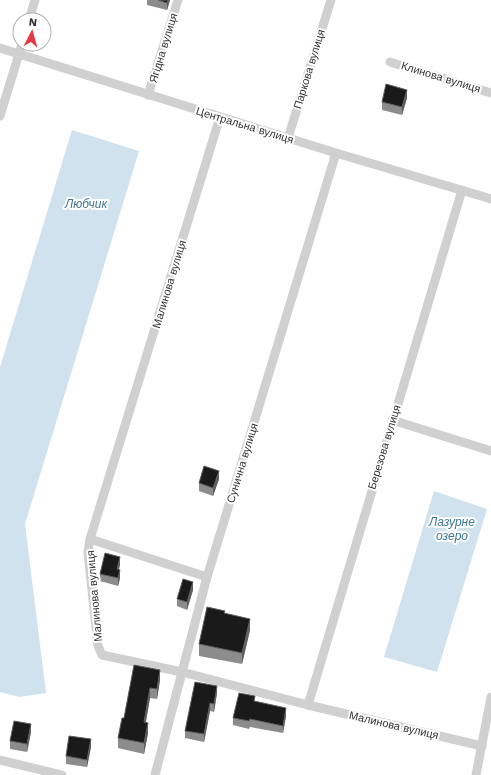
<svg xmlns="http://www.w3.org/2000/svg" width="491" height="775" viewBox="0 0 491 775" font-family="'Work Sans',sans-serif">
<style>
.water{fill:#cfe2ee}
.lines{fill:none;stroke-linecap:round;stroke-linejoin:round}
.minor{stroke:#d0d0d0;stroke-width:9}
.wall{fill:#8c8c8c}
.shaded-wall{fill:#5f5f5f}
.building{fill:#1a1a1a;stroke:#5f5f5f}
.labels{text-anchor:middle;stroke-width:4;stroke-linejoin:round;paint-order:stroke}
.street-label{font-size:11px;fill:#333;stroke:#fff}
.water-label{font-size:12px;font-style:italic;fill:#3f7597;stroke:#fff}
</style>
<rect width="100%" height="100%" fill="#fff"/>
<g class="water">
<polygon points="72,130 139,151 25,524 46,693 20,697 0,692 0,367"/>
<polygon points="434,491 487,509 437,672 384,657"/>
</g>
<g class="lines">
<g class="minor">
<polyline points="29,20 35,0"/>
<polyline points="0,48 336,153 491,199"/>
<polyline points="390,62 491,93"/>
<polyline points="148,95 178,0"/>
<polyline points="0,116 22,44"/>
<polyline points="220,117 90,539 88,553 98,646 102,655 182,672 308,705 482,746"/>
<polyline points="288,138 331,0"/>
<polyline points="392,420 491,451"/>
<polyline points="90,539 207,577"/>
<polyline points="308,705 462,190"/>
<polyline points="0,760 62,775"/>
<polyline points="155,775 207,577 336,153"/>
<polyline points="476,775 491,697"/>
</g>
</g>
<g class="wall">
<polygon points="147,0 170,0 167,10 147,5"/>
<polygon points="407,98 402,115 382,110 382,102"/>
<polygon points="219,479 213,496 199,491 199,483"/>
<polygon points="120,564 119,570 120,578 118,586 100,581 100,574"/>
<polygon points="193,590 187,610 177,606 177,599"/>
<polygon points="225,613 250,630 242,664 199,656 199,644"/>
<polygon points="134,665 160,680 157,699 150,698 146,722 148,733 144,754 118,748 118,738 124,718"/>
<polygon points="217,693 214,712 210,711 204,742 185,738 185,731"/>
<polygon points="255,702 286,716 283,733 250,727 249,729 233,725 233,718"/>
<polygon points="31,732 27,752 10,749 10,741"/>
<polygon points="91,747 87,767 66,764 66,756"/>
</g>
<g class="shaded-wall">
<polygon points="168,0 170,0 167,10 167,3"/>
<polygon points="407,90 407,98 402,115 402,107"/>
<polygon points="219,471 219,479 213,496 213,488"/>
<polygon points="120,557 120,564 117,577 117,569"/>
<polygon points="120,570 120,578 118,586 118,578"/>
<polygon points="193,582 193,590 187,610 187,602"/>
<polygon points="250,619 250,630 242,664 242,653"/>
<polygon points="160,670 160,680 157,699 157,689"/>
<polygon points="217,686 217,693 214,712 214,704"/>
<polygon points="150,688 150,698 144,732 144,722"/>
<polygon points="210,703 210,711 204,742 204,734"/>
<polygon points="286,708 286,716 283,733 283,726"/>
<polygon points="148,723 148,733 144,754 144,743"/>
<polygon points="31,724 31,732 27,752 27,744"/>
<polygon points="91,739 91,747 87,767 87,760"/>
</g>
<g class="building">
<polygon points="158,0 168,0 167,3"/>
<polygon points="386,84 407,90 402,107 382,102"/>
<polygon points="204,466 219,471 213,488 199,483"/>
<polygon points="105,553 120,557 117,569 120,570 118,578 100,574"/>
<polygon points="183,579 193,582 187,602 177,599"/>
<polygon points="207,607 225,611 224,613 250,619 242,653 199,644"/>
<polygon points="134,665 160,670 157,689 150,688 144,722 148,723 144,743 118,738 122,718 124,718"/>
<polygon points="195,682 217,686 214,704 210,703 204,734 185,731"/>
<polygon points="239,693 255,696 254,701 286,708 283,726 250,719 249,721 233,718"/>
<polygon points="14,721 31,724 27,744 10,741"/>
<polygon points="69,736 91,739 87,760 66,756"/>
</g>
<g class="labels">
<g class="street-label">
<text transform="translate(163 48) rotate(-73)" y="4">Ягідна вулиця</text>
<text transform="translate(309 69) rotate(-73)" y="4">Паркова вулиця</text>
<text transform="translate(441 77) rotate(17)" y="4">Клинова вулиця</text>
<text transform="translate(245 125) rotate(17)" y="4">Центральна вулиця</text>
<text transform="translate(169 284) rotate(-73)" y="4">Малинова вулиця</text>
<text transform="translate(384 447) rotate(-73)" y="4">Березова вулиця</text>
<text transform="translate(242 463) rotate(-73)" y="4">Сунична вулиця</text>
<text transform="translate(94 596) rotate(-95)" y="4">Малинова вулиця</text>
<text transform="translate(394 725) rotate(13)" y="4">Малинова вулиця</text>
</g>
<g class="water-label">
<text x="86" y="208">Любчик</text>
<text x="452" y="526">Лазурне<tspan x="452" dy="14">озеро</tspan></text>
</g>
</g>
<g transform="translate(32 32) rotate(6)"><circle r="19" fill="#ffffff" stroke="#adadad"/>
<path d="M0-3L7 15L0 10L-7 15Z" fill="#e63946"/>
<text y="-6" font-size="11" font-weight="bold" text-anchor="middle" fill="#333333">N</text>
</g>
</svg>
